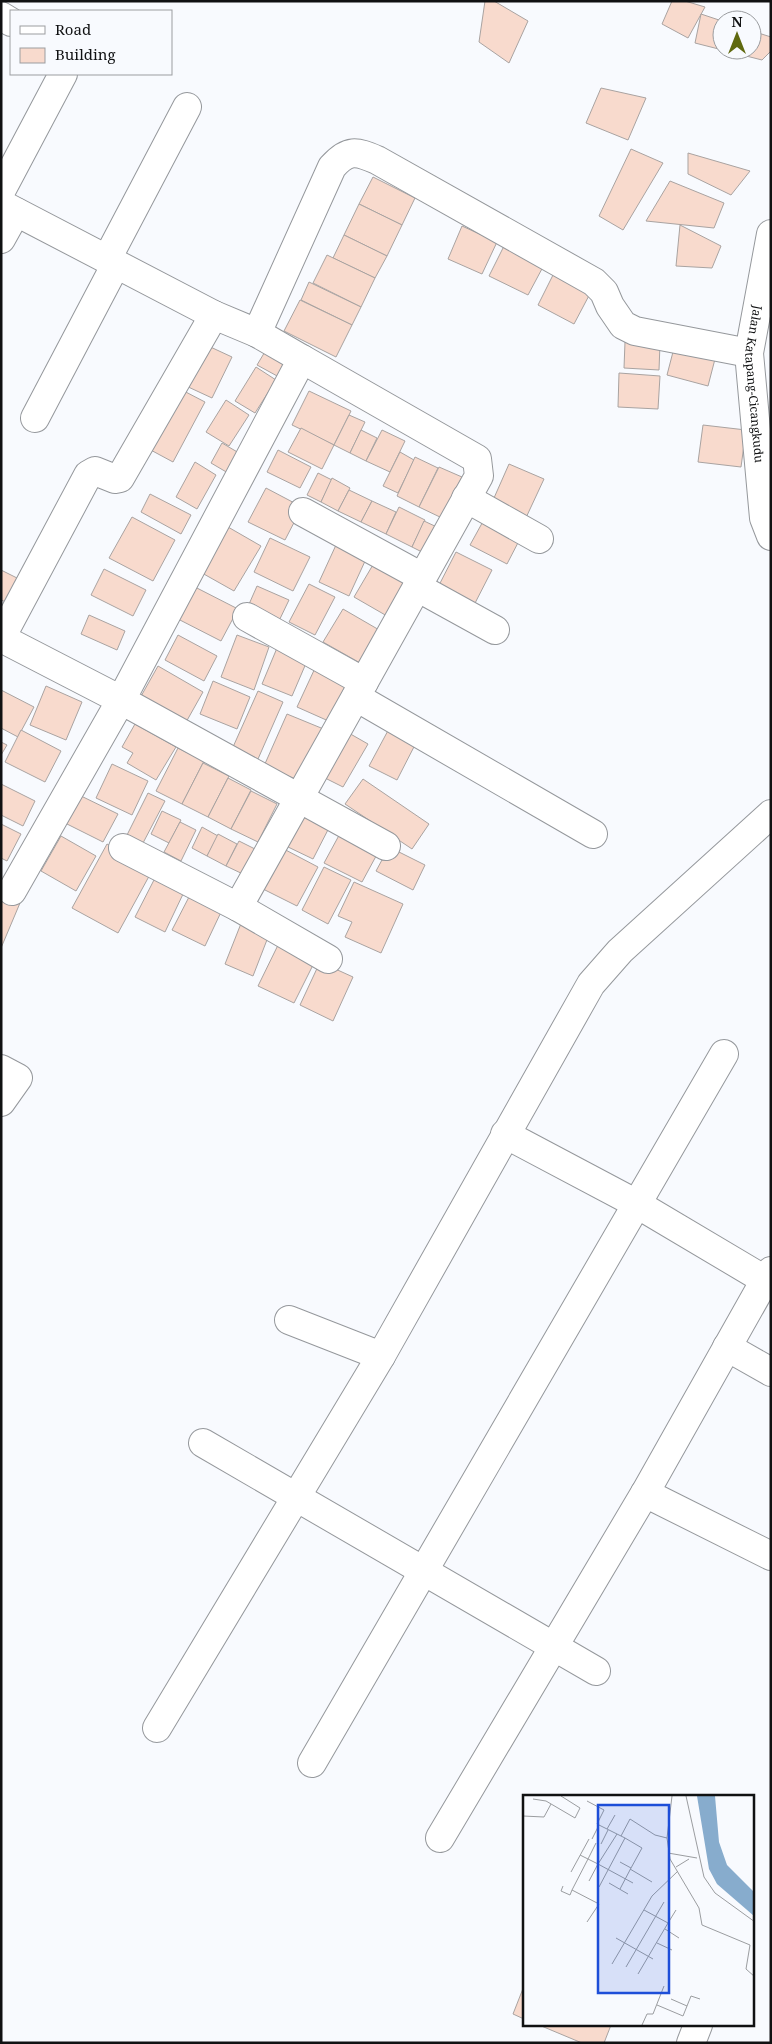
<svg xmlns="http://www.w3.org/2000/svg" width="772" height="2044" viewBox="0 0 772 2044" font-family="'Noto Serif',serif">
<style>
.building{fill:#f8dacd;stroke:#a9a3a1}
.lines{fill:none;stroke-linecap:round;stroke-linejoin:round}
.minor-casing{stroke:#95989c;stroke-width:30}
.minor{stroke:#fff;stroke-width:28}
.labels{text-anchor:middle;stroke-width:4.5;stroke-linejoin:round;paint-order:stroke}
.street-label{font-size:12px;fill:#101112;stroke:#f8fafe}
.inset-road{fill:none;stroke:#9b9da0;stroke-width:1}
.view{fill:#1d4ed8;fill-opacity:0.15;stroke:#1d4ed8;stroke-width:2.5}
.inset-edge{fill:none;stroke:#101112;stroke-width:2.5}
</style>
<rect width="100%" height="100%" fill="#f8fafe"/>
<g class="building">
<polygon points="485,1 494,1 528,21 509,63 479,42"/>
<polygon points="672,1 685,1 705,7 688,38 662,24"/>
<polygon points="701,14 722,21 722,50 752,50 752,31 771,37 771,51 762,60 695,43"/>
<polygon points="601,88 646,98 628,140 586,123"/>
<polygon points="631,149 663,163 623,230 599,216"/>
<polygon points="688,153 750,171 731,195 688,174"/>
<polygon points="373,177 415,198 402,225 359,204"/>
<polygon points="670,181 724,203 714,228 646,221"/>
<polygon points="359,204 402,225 387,256 344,235"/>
<polygon points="680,225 721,246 712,268 676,266"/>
<polygon points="462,226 497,242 482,274 448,259"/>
<polygon points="344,235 387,256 375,278 333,258"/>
<polygon points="504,246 544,265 528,295 489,276"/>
<polygon points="327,255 375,278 361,307 313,283"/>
<polygon points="556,269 593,288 574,324 538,305"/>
<polygon points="309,282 361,307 352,325 301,300"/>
<polygon points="300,300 352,325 336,357 284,331"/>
<polygon points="625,342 660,344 659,370 624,368"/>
<polygon points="204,344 232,357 212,398 184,385"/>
<polygon points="269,345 291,358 279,377 257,365"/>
<polygon points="674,348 715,359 708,386 667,375"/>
<polygon points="256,367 276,380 255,413 235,401"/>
<polygon points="619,373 660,376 658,409 618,407"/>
<polygon points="180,389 205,402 173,462 147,448"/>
<polygon points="309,391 351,411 334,445 292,425"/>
<polygon points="226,400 249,415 229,446 206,432"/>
<polygon points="349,415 365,422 350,453 334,445"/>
<polygon points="703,425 746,430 741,467 698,462"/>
<polygon points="301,428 334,445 322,469 288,452"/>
<polygon points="361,430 377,438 366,461 350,453"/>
<polygon points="382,430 405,441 390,472 366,461"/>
<polygon points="222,443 239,453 228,473 211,463"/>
<polygon points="278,450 311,467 300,488 267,472"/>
<polygon points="400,452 414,460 398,493 383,486"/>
<polygon points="415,457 438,468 419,507 397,496"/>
<polygon points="195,462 216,475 197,509 176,497"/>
<polygon points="509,464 544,479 524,522 490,507"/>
<polygon points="439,467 462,477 442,518 419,507"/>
<polygon points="318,473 332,480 321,502 307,495"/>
<polygon points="332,478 350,488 338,511 321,502"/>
<polygon points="266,488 302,507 285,540 248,522"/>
<polygon points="349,490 372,501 361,522 338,511"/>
<polygon points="150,494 191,515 181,534 141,512"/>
<polygon points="372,501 396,512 386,534 361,522"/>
<polygon points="399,507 425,520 412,547 386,534"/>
<polygon points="486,516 522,535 507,564 470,545"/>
<polygon points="132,517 175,540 153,581 109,558"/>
<polygon points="424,521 439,528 426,554 412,547"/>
<polygon points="228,527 261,546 234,591 202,573"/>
<polygon points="270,538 310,557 293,591 254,572"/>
<polygon points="336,545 366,559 349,596 319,582"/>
<polygon points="456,552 492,570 472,609 436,591"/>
<polygon points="374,563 406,581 387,616 354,597"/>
<polygon points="104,569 146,590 133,616 91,595"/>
<polygon points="1,570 17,578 6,602 1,600"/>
<polygon points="309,584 335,597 315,635 289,622"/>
<polygon points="193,586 238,609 221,641 176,618"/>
<polygon points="257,586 289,600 277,625 246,611"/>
<polygon points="343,609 381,631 362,664 323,642"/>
<polygon points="89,615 125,631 117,650 81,634"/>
<polygon points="178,635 217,656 204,681 165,660"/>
<polygon points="237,635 269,647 254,690 221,677"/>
<polygon points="277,648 307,661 292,696 262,684"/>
<polygon points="158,666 203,692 185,724 140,698"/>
<polygon points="316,666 352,682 333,723 297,707"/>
<polygon points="213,681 250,697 237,729 200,714"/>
<polygon points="46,686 82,702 66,740 30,725"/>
<polygon points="1,690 34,707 18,737 1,728"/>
<polygon points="258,691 283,702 258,759 233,747"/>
<polygon points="287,714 326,730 303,782 264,766"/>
<polygon points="135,724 176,747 156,780 127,763 133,753 122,747"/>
<polygon points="391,725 418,739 397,780 369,766"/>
<polygon points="21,730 61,751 45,782 5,762"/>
<polygon points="347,732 368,744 343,787 323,777"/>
<polygon points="1,742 7,745 1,755"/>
<polygon points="178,748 204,761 182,804 156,791"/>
<polygon points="203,763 229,776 208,817 182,804"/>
<polygon points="112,764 148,781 132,815 96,798"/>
<polygon points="228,778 251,790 231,829 208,817"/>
<polygon points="363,779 429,824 412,849 345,804"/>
<polygon points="1,784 35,801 23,826 1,815"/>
<polygon points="251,791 277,804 258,842 231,829"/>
<polygon points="148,793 165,801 143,843 127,835"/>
<polygon points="77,794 118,814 103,842 63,822"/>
<polygon points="305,809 332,822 313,859 286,846"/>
<polygon points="162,811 181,820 169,843 151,834"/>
<polygon points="180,822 196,830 181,861 164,852"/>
<polygon points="1,824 21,834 7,861 1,858"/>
<polygon points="202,827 218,836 207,856 192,848"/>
<polygon points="343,828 381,847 362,882 324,863"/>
<polygon points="218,834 237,844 226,866 207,856"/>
<polygon points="61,836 96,856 76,891 41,871"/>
<polygon points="239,841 257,850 245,875 226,866"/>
<polygon points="107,844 153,869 118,933 72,908"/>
<polygon points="280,847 318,867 297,906 259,887"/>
<polygon points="389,847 425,865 413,890 376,871"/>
<polygon points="324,867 351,880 328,924 302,910"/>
<polygon points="155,878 184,892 165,932 135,917"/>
<polygon points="354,882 403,904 381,953 345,937 352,922 338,916"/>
<polygon points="1,895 20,903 1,948"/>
<polygon points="190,895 222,910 205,946 172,930"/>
<polygon points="242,921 270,932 253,976 225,964"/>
<polygon points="280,941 316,959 294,1003 258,986"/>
<polygon points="320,962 353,977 333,1021 300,1005"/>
<polygon points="524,1986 524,2019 513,2014"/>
<polygon points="539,2025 611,2025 604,2043 582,2043"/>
</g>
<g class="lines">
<defs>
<g id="minor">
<polyline points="1,16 11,22"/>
<polyline points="1,191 63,74"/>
<polyline points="1,204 214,315"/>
<path id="s1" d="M 771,234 L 749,353 L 764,518 L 771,536"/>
<polyline points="1,239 16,212"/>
<polyline points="107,259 187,107"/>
<path d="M 257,333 L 332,167 C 348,149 356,151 377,160 L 594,282 L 604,292 L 610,306 L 623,325 L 635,331 L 749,353"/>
<polyline points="302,359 477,459 479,476 364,682"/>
<polyline points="35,418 116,264"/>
<polyline points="466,498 539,539"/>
<polyline points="303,512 422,577"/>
<polyline points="417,587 495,630"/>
<polyline points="356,697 593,834"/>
<polyline points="123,848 238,907 328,959"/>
<polyline points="12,891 121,700 302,359 257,333 214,315 120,478 115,479 95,471 88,475 1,638 121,700 386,846"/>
<polyline points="238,907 364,682 247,617"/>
<polyline points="1,1069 18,1078 1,1102"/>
<polyline points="505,1134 637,1204 765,1280 771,1271"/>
<polyline points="289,1320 381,1356"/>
<polyline points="727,1347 771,1372"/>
<polyline points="203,1443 596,1671"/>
<polyline points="645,1493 771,1556"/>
<polyline points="157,1728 381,1356 591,984 620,951 771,814"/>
<polyline points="312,1763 724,1054"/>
<polyline points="440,1838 645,1493 765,1280"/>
<polyline points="691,2043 698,2025"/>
</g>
</defs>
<use href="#minor" class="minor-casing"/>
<use href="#minor" class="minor"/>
</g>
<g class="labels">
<g class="street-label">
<text dy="4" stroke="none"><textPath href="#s1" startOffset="152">Jalan Katapang-Cicangkudu</textPath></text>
</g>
</g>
<g transform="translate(523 1795)">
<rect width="231" height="231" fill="#f8fafe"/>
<path d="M 174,1 L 192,1 L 196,47 L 204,70 L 231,97 L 231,121 L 194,89 L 186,74 Z" fill="#87accd"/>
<path class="inset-road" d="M 149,1 L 144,43 L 147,64 L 176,113 L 179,130 L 227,150 L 223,174 L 232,182M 163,1 L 181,82 L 192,98 L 232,127M 10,4 L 23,6 L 52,23 L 57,13 L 38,1M 64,6 L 81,15 L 74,29 L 94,39M 0,21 L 21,22 L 28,9M 84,34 L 92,20M 98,41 L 94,39 L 75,69 L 110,88M 98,41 L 107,24 L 132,40 L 144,43M 102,43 L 119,53 L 108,73M 69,44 L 76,30M 78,49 L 85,35M 145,58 L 174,63M 57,60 L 65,64 L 73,48M 153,72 L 166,64M 107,74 L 129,87M 48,77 L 66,44M 86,88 L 105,99M 40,91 L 38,96 L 47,100 L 49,95M 76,92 L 102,43 L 98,41M 97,94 L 108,73 L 97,67M 121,115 L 145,128 L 153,115M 64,127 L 76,109 L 49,95 L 65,64 L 75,69 L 66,86M 142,134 L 156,143M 93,143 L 130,164M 134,148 L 149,155M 89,169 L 129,101 L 155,76M 103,172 L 141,107M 115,179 L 145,128M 148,204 L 164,211M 134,210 L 160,221 L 168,201 L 177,204M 119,230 L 124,219 L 130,219 L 141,191"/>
<path class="view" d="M 75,10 L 146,10 L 146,198 L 75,198 Z"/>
<rect width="231" height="231" class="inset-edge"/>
</g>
<rect width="772" height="2044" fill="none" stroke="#101112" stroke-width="5"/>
<rect x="10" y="10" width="162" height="65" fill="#f8fafe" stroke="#9b9da0"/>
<rect x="20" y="26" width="25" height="8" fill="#ffffff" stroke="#9b9da0"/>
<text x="55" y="35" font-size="15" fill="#101112">Road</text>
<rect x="20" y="48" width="25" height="15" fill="#f8dacd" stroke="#9b9da0"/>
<text x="55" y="60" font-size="15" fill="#101112">Building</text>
<g transform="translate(737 35)"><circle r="24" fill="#f8fafe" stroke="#9b9da0"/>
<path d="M0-4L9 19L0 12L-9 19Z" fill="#5f690f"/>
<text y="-8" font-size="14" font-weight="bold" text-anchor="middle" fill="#101112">N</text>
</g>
</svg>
